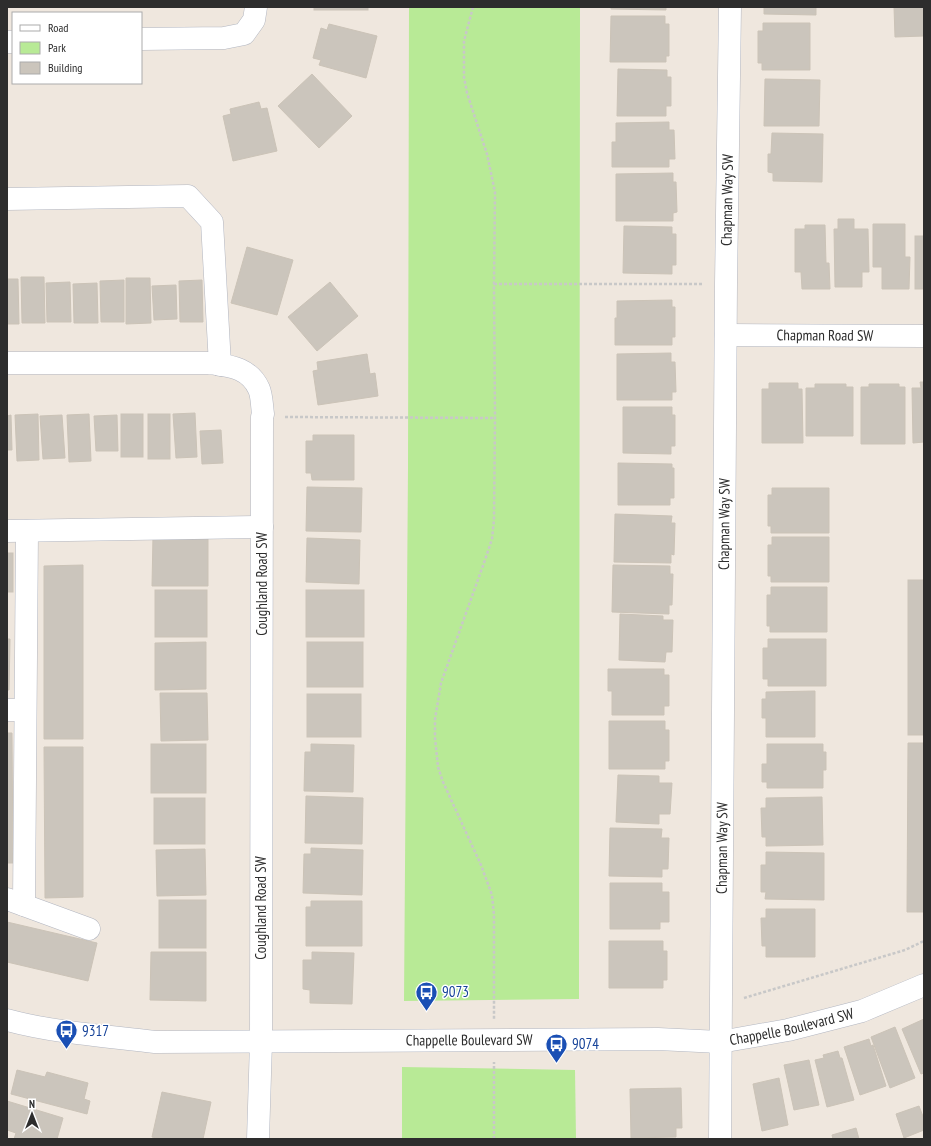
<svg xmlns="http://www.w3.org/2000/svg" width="931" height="1146" viewBox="0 0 931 1146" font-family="'PT Sans Narrow',sans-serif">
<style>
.green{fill:#b8ea96}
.building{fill:#cbc5bc;stroke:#cbc3b7}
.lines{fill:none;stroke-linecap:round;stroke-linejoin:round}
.minor-casing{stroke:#b2b6c1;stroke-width:23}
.path{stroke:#c8c8c8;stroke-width:2.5;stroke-dasharray:3 2;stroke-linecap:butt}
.minor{stroke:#fff;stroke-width:22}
.labels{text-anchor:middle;stroke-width:3;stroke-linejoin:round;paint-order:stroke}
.street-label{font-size:15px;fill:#2d2d2d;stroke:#fff}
.transit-label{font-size:15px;fill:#164399;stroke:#fff;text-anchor:start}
</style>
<rect width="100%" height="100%" fill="#efe7de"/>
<g class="green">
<polygon points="409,7 580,7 579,999 404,1001 408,467"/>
<polygon points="402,1067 575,1070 576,1139 402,1139"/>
</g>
<g class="building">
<rect x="314" y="7" width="54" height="3"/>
<polygon points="611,7 666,7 666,10 611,9"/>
<polygon points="764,7 816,7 816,15 764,14"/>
<polygon points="894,7 924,7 924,36 895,37"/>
<polygon points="611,16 665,16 665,24 669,24 669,56 666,56 666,62 610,62"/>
<polygon points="763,23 810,23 810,70 762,70 762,63 758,63 758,31 763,31"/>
<polygon points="329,24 377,36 366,78 319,65 321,60 313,58 321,28 327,30"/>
<polygon points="618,69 667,70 667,77 671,77 671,106 666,106 666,116 617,116"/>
<polygon points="312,74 352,116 319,148 278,106"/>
<polygon points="765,79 820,80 819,126 764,126"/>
<polygon points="259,102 261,109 267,108 277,151 233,161 223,116 231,114 230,109"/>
<polygon points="669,122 669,130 674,130 675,159 669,159 669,167 612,167 612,142 616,142 616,123"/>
<polygon points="772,133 823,134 822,182 773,181 773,173 768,172 768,154 771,154"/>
<polygon points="673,173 673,182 676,182 677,212 673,213 673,221 616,221 616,174"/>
<polygon points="838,219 854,219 854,229 868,229 869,272 862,272 862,287 835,287 834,229 838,229"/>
<polygon points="873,224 905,224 905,257 910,257 909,289 882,289 882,267 873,267"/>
<polygon points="805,225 825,225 826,263 829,263 830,289 802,289 801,272 795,272 795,229 805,229"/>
<polygon points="624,226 672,227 672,234 676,234 676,265 672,265 672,274 623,273"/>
<rect x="915" y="236" width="9" height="53"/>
<polygon points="247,247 293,260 277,315 231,303"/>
<polygon points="21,277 44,277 45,323 22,323"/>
<polygon points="126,278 150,278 151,323 126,324"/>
<polygon points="7,279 18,279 19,324 7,324"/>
<polygon points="124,280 124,322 101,322 100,281"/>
<polygon points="202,280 203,322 180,322 179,281"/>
<polygon points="70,282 71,322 47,322 46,283"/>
<polygon points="330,282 358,316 317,351 288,317"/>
<polygon points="97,283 98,323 74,323 73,284"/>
<polygon points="176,285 177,319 154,320 152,286"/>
<polygon points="672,300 672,307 675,307 675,337 672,337 672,345 615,345 615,318 617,318 617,301"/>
<polygon points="671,353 671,362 675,362 676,392 672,392 672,400 617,400 617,354"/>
<polygon points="367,354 370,374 375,373 378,396 318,405 313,371 318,370 317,362"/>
<polygon points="920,382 924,382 924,442 913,443 912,388 921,388"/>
<polygon points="769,383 798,383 798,389 802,389 803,443 762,443 762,389 769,389"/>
<polygon points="815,384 846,384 846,387 853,387 853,436 806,436 806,388 815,388"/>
<polygon points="869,384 899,384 899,387 905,387 905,444 861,444 861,387 869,387"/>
<polygon points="623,407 672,407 672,415 675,415 675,446 671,446 671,454 623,453"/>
<polygon points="195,413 197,457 176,458 173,414"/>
<polygon points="38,414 39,460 17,461 15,415"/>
<polygon points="89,414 91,461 69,462 67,415"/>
<rect x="121" y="414" width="22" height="43"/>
<rect x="148" y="414" width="22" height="45"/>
<polygon points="11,415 12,450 7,450 7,416"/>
<polygon points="62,415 65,458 43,459 40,416"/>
<polygon points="117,415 118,451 96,451 94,416"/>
<polygon points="221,430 223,463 202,464 200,431"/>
<polygon points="313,435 354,435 354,480 312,480 311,473 306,473 306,441 313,441"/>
<polygon points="618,463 672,464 672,468 674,468 674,498 670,498 670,505 618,505"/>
<polygon points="307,487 362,488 361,532 306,531"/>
<polygon points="772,488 829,488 829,533 771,533 771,526 768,526 768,495 772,495"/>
<polygon points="615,514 672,516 671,523 675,523 674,555 671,554 671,563 614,562"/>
<polygon points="153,536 208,537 208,586 152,586"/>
<polygon points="772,537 829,537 829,582 771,582 771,576 768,576 768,545 772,545"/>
<polygon points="307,538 360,540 359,584 306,582"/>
<rect x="7" y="553" width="6" height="39"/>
<polygon points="83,565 83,739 44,739 44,566"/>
<polygon points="613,565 670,566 670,574 673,574 672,605 669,605 669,614 612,612"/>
<rect x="908" y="580" width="16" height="155"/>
<polygon points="771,587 827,587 827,632 770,632 770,626 767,626 767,595 771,595"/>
<rect x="155" y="590" width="52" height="47"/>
<rect x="306" y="590" width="58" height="47"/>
<polygon points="620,614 663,616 663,620 673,620 672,652 666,652 665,662 619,660"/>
<polygon points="7,639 10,639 9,690 7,690"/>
<polygon points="768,639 826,639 826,686 768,686 768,679 763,679 763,648 768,648"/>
<polygon points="206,642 206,689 155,690 155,643"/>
<rect x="307" y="642" width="56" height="45"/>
<polygon points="608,669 664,669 664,675 669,675 669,706 664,706 664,715 612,715 612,691 608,691"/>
<polygon points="815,691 815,737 766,737 766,718 762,718 762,699 766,699 766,692"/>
<polygon points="160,693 207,693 208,740 161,741"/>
<rect x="307" y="694" width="54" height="43"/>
<polygon points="609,721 665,721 665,730 669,730 669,761 665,761 665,769 609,769"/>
<polygon points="7,733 12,733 13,863 7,863"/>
<polygon points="908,743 924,743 924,912 907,912"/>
<rect x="151" y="744" width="55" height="49"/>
<polygon points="311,744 354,745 353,792 304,791 305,752 311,752"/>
<polygon points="767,744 823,744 823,752 826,752 826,770 823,770 823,788 767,788 767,782 762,782 762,764 767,764"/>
<polygon points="44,747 83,747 83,897 45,898"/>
<polygon points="618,775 659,776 659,783 672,783 670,814 659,814 659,824 616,822"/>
<polygon points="306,796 363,798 362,844 305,843"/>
<polygon points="822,797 823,845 766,846 766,837 762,837 761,808 766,808 766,798"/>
<rect x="154" y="798" width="51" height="46"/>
<polygon points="610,828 662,829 661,838 669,838 668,869 662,869 662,877 609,876"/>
<polygon points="311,848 363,850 362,895 303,893 304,854 311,854"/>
<polygon points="205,849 206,895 157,896 156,850"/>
<polygon points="766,852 824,853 824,900 765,899 766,892 761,892 761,865 766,865"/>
<polygon points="610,883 662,883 662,892 669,892 669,922 660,922 660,929 610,929"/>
<rect x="159" y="900" width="47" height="48"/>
<polygon points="311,901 362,901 362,946 306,946 306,907 311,907"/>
<polygon points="766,909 815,909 815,957 766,957 766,946 762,946 761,918 766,918"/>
<polygon points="7,922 97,943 88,981 7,962"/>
<polygon points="609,941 663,941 663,951 667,951 667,980 663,980 663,988 609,988"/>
<polygon points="151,952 206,952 206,1001 150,1000"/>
<polygon points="312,952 354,953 352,1004 310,1003 310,990 303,989 303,960 312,960"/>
<polygon points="924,1019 924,1073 921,1074 902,1029"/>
<polygon points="895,1027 915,1078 890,1088 871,1037"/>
<polygon points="869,1039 871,1046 873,1045 886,1086 860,1095 844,1047"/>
<polygon points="838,1051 840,1058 842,1058 854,1100 827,1107 815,1060 824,1058 823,1055"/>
<polygon points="809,1060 819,1105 794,1110 784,1065"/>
<polygon points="17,1070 45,1077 47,1072 88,1083 84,1099 90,1101 87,1114 11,1094"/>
<polygon points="779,1078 788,1125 762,1131 753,1084"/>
<polygon points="681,1088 682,1128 676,1128 676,1137 631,1138 630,1089"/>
<polygon points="162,1092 211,1102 203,1139 161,1139 152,1137"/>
<polygon points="7,1101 63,1118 57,1139 14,1139 16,1133 7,1130"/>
<polygon points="919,1106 924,1119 924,1130 904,1138 896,1114"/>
<polygon points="856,1128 859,1139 833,1139 832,1135"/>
</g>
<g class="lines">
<defs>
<g id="minor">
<polyline points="141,39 224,38 244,34 254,20 256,7"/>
<polyline points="7,42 13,42"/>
<polyline points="7,199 188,196 212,222 220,365"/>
<path id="s1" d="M 726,335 L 924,336"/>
<path d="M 7,363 L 209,363 C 229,366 249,367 259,389 C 262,396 262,407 263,414 L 262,417 L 261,1042 L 258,1139"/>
<polyline points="7,531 262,527"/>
<polyline points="7,710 25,710"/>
<polyline points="7,899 89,929"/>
<polyline points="24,905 27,531"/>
<path id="s2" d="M 7,1020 C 55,1033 106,1036 155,1042 L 658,1039 L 720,1042 L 788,1030 L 862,1011 L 924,985"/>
<path id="s3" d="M 720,1139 L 726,284 L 730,7"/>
</g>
</defs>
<use href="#minor" class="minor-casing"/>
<g class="path">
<polyline points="473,7 464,41 464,77 467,93 487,154 495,192 494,284 495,418 494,520 492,539 485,560 441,683 435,719 435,738 438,767 443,782 481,865 492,895 494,915 494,1019"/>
<polyline points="494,284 703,284"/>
<polyline points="285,417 495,418"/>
<polyline points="744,998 905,950 924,941"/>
<polyline points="494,1139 494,1062"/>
</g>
<use href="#minor" class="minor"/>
</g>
<defs>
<symbol id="bus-pin" viewBox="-11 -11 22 30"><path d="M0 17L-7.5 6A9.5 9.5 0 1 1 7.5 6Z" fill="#1a4fb4" stroke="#fff"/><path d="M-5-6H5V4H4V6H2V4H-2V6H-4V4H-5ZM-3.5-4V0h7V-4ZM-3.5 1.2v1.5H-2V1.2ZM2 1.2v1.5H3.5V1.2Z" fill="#fff"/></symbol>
</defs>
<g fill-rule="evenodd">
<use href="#bus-pin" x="414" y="980" width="25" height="34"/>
<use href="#bus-pin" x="54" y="1018" width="25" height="34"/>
<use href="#bus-pin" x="544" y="1032" width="25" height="34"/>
</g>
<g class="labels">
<g class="street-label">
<text dy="5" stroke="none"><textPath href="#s3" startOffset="939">Chapman Way SW</textPath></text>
<text dy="5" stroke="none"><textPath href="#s1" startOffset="99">Chapman Road SW</textPath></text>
<text dy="5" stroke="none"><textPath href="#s3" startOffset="615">Chapman Way SW</textPath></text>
<text transform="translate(262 584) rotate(-90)" y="5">Coughland Road SW</text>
<text dy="5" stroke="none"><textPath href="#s3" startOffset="291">Chapman Way SW</textPath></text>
<text transform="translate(261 908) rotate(-90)" y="5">Coughland Road SW</text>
<text dy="5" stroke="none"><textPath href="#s2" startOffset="788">Chappelle Boulevard SW</textPath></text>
<text dy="5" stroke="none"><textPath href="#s2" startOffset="464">Chappelle Boulevard SW</textPath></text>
</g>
<g class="transit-label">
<text x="442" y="997">9073</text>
<text x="82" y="1036">9317</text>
<text x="572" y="1049">9074</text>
</g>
</g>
<rect width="931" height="1146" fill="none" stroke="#2d2d2d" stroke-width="16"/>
<rect x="12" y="12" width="130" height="72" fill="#ffffff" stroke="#ababab"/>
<rect x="20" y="25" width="20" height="6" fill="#ffffff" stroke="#ababab"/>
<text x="48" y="32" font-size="12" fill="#2d2d2d">Road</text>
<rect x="20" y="42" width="20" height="12" fill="#b8ea96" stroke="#ababab"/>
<text x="48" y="52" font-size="12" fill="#2d2d2d">Park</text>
<rect x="20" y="62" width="20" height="12" fill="#cbc5bc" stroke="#ababab"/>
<text x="48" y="72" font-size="12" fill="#2d2d2d">Building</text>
<g transform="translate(32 1114)" stroke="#ffffff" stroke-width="3" paint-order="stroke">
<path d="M0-3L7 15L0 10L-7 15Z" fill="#2d2d2d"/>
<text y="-6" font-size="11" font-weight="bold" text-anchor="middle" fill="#2d2d2d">N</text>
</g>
</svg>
